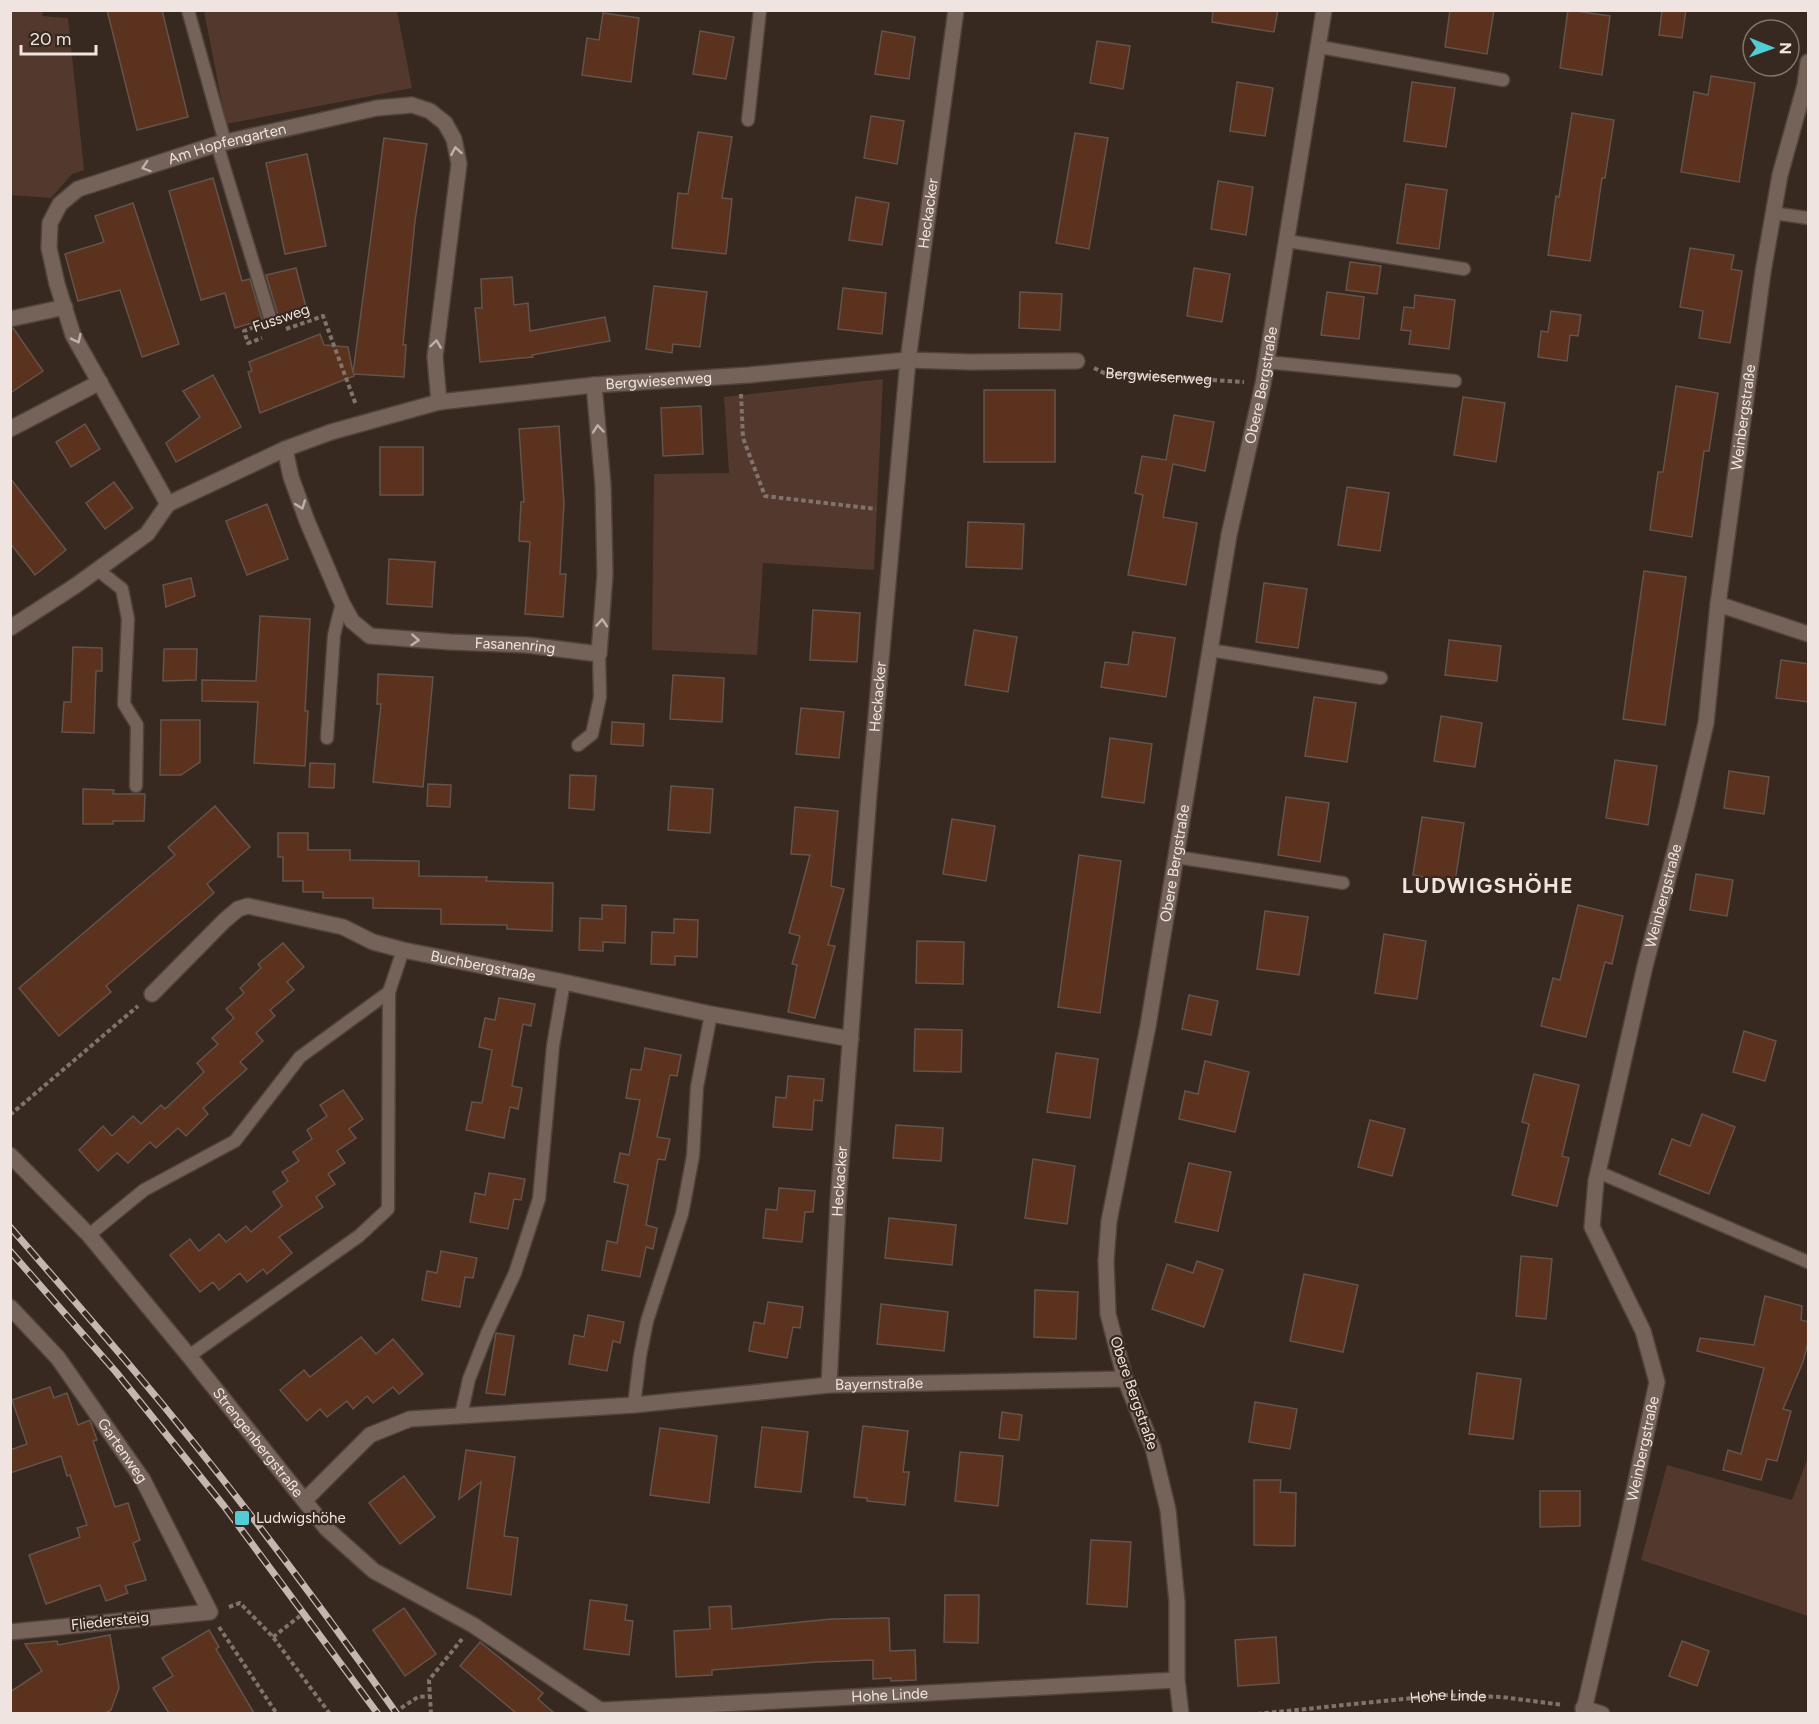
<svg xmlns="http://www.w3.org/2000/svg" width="1819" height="1724" viewBox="0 0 1819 1724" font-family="Figtree,sans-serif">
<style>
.green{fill:#53392d}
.building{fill:#5b321d;stroke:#64534a;stroke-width:1.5}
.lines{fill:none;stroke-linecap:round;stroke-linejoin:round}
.lane-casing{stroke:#50433c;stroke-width:15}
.street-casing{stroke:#50433c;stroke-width:18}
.path{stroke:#80736c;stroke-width:4;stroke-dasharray:4.5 3;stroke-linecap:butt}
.lane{stroke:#75635a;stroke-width:12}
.street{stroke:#75635a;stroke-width:15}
.rail-casing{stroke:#c3b7b1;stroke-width:7}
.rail{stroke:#372820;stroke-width:4.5;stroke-dasharray:14;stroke-linecap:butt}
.oneway{stroke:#beb0aa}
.poi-dot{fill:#52ccd5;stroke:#372820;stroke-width:2}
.labels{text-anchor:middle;stroke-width:4.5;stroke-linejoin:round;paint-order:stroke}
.street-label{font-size:15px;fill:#efe4df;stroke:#372820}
.poi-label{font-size:15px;fill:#efe4df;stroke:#372820;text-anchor:start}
.district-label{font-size:21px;font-weight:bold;letter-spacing:1.5px;fill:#efe4df;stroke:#372820}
</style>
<rect width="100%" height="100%" fill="#372820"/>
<g class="green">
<polygon points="10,11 43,11 42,16 68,18 84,170 72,174 51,198 11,195"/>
<polygon points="204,11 397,11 412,88 226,124"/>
<polygon points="883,379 874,570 763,563 757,655 652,650 654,474 729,473 724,397"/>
<polygon points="1808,1457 1808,1616 1641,1560 1667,1465 1792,1500"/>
</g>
<g class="building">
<polygon points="107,10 162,10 188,117 137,130"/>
<polygon points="1213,10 1278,10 1274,32 1212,22"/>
<polygon points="1450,10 1494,10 1487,54 1445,47"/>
<polygon points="1568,10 1610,16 1602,75 1560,68"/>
<polygon points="1662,10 1686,10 1682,38 1659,35"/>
<polygon points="603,13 639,18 631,82 582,75 587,38 599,40"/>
<polygon points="700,31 734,37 726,79 693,74"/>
<polygon points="882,31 915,37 909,79 875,74"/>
<polygon points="1097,41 1130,46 1123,89 1090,83"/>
<polygon points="1711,76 1755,83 1739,182 1681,172 1694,92 1708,95"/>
<polygon points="1237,82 1273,88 1265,136 1230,131"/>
<polygon points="1412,82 1455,88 1446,147 1404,141"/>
<polygon points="1572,113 1614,120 1605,178 1602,178 1590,261 1548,255 1556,196 1559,197"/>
<polygon points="871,116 904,121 897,164 864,158"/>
<polygon points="698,132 732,137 722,198 732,199 726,254 672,248 678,193 688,194"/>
<polygon points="1075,133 1108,138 1089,249 1056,243"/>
<polygon points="384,138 427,144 415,221 408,291 403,345 406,345 404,377 354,374 354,376 260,413 248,372 252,371 249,362 320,334 324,345 348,347 353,373"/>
<polygon points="307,154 326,246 285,254 266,163"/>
<polygon points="213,178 242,281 250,279 262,320 235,328 225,293 201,300 169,191"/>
<polygon points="1218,181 1253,187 1246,235 1211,229"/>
<polygon points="1406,184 1447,190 1439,249 1397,243"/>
<polygon points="856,197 889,203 882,245 849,240"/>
<polygon points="133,203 179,344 142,357 120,290 78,301 65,254 104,242 95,216"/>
<polygon points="1690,248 1734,255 1731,269 1742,271 1730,343 1699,338 1703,311 1680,307"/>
<polygon points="1350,262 1381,266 1377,294 1346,290"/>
<polygon points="296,268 306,307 278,315 266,275"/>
<polygon points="1194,268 1230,274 1222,322 1187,316"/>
<polygon points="512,277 514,305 528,303 530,331 605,317 610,341 532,355 533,357 480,362 475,308 482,308 481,279"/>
<polygon points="654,286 707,292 700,347 673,344 672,353 646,349"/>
<polygon points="843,288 886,293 882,334 838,329"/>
<polygon points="1020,292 1062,294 1060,330 1019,328"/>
<polygon points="1327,292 1364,297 1359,339 1321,335"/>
<polygon points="1415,295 1455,300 1449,349 1409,344 1411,331 1401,330 1404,307 1414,308"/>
<polygon points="1551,311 1581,315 1578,336 1570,335 1567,361 1538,357 1541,331 1548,332"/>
<polygon points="13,328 43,371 10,393 10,329"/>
<polygon points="213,375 241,427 176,462 166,443 200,417 183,391"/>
<polygon points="1676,386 1718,393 1709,451 1704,451 1692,537 1650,530 1658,472 1663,472"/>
<rect x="984" y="390" width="71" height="72"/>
<polygon points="1463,397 1505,403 1496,462 1454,455"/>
<polygon points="701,406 703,454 663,456 661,408"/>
<polygon points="1174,415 1214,422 1205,471 1173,464 1163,517 1197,523 1186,585 1128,575 1143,495 1135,493 1142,456 1166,460"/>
<polygon points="85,424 100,449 71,467 56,442"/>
<polygon points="559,426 564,503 560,574 566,574 563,617 525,614 530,542 519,541 521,502 524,502 519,429"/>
<rect x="380" y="447" width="43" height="48"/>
<polygon points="10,478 66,550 35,575 10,543"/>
<polygon points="114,482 133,508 105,529 86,503"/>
<polygon points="1347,487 1389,493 1380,551 1338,545"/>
<polygon points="267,504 288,559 247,575 226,521"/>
<polygon points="968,522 1024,524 1022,569 966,567"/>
<polygon points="389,559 435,562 432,607 387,604"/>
<polygon points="1644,571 1686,577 1665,725 1623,719"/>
<polygon points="191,578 195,596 166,607 163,585"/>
<polygon points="1264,583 1307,589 1298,648 1256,642"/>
<polygon points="813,610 860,613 857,662 810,660"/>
<polygon points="260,616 310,619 305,711 308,711 305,766 254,763 258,702 202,701 202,680 256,681"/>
<polygon points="974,630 1017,637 1008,692 965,685"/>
<polygon points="1133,632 1175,638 1166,697 1101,687 1105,662 1128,665"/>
<polygon points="1449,640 1501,646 1497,681 1445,675"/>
<polygon points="73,647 102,648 102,671 96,671 94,733 62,732 64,702 71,702"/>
<polygon points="164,649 197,649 196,680 163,681"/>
<polygon points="1781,660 1809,664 1809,702 1776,698"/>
<polygon points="378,674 433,677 423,787 373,782 381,704 377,704"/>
<polygon points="673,675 724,678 722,722 670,719"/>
<polygon points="1314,697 1356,703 1347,762 1305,756"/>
<polygon points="801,708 844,712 839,758 796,754"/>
<polygon points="1441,716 1482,723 1475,767 1434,761"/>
<polygon points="161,720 200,720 200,762 181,775 160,775"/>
<polygon points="612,722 644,724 643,746 611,744"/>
<polygon points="1110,738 1152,744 1144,803 1102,797"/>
<polygon points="1615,760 1657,766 1648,825 1606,818"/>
<polygon points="310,763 335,764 334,788 309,787"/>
<polygon points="1729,771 1769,777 1764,814 1724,808"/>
<polygon points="570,775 596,776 594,810 569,808"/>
<polygon points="428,784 451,785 450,807 427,806"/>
<polygon points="671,786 713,789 710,833 668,830"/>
<polygon points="83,789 114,790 113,794 145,794 144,821 113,821 113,824 83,824"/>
<polygon points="1286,797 1329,803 1320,862 1278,855"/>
<polygon points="215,806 250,847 207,884 214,893 106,986 111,992 59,1036 19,988 175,855 168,847"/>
<polygon points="795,807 838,811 831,886 844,889 828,945 835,946 815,1018 788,1012 797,965 792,964 800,936 789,933 810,855 791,854"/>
<polygon points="1422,817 1464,823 1455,882 1413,875"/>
<polygon points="952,819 995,826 986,881 943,874"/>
<polygon points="278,833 308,833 308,850 350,850 350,860 419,861 419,876 487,877 486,881 553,883 552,931 507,929 507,925 441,924 441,909 373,908 373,898 323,898 323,892 303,892 303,881 283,881 283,857 278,857"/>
<polygon points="1079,855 1121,861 1100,1013 1058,1007"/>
<polygon points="1696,874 1733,880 1727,916 1690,910"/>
<polygon points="602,905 626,906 625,943 603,942 603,951 579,950 580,918 602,919"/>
<polygon points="1578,905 1623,916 1612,964 1605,962 1586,1037 1541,1026 1553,978 1560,980"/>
<polygon points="1265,911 1308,917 1299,975 1257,969"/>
<polygon points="674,919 698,920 697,957 675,956 675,965 651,964 652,932 674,933"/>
<polygon points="1384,934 1426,941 1417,999 1375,993"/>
<polygon points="917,941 964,942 963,984 916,983"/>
<polygon points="283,943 304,967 287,982 294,990 270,1010 275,1016 256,1033 263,1041 240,1062 247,1069 203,1108 208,1114 186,1136 178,1128 156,1148 150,1142 128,1163 117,1153 98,1171 79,1150 103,1126 112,1136 133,1116 141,1124 161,1105 165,1109 204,1072 197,1063 218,1044 212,1038 234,1018 226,1009 244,993 240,988 261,968 258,964"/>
<polygon points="1189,995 1218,1001 1211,1035 1182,1029"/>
<polygon points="499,998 535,1004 531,1026 523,1024 512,1086 522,1088 518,1109 510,1107 504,1138 466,1130 472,1102 482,1103 492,1050 479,1047 485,1018 495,1020"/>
<polygon points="915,1029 962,1030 961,1072 914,1071"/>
<polygon points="1744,1031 1776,1041 1765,1081 1733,1072"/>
<polygon points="645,1048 681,1055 677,1076 670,1075 657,1137 670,1139 665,1160 658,1159 646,1225 657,1228 653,1249 646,1247 640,1277 602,1270 607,1241 617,1243 628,1185 614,1182 620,1153 629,1155 640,1100 626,1098 631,1069 641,1070"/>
<polygon points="1056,1053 1098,1059 1090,1118 1047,1112"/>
<polygon points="1205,1061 1249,1072 1235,1132 1179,1119 1185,1091 1198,1094"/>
<polygon points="1534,1074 1579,1085 1562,1156 1569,1158 1557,1206 1512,1195 1529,1124 1522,1122"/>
<polygon points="788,1076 824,1079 822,1101 814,1100 812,1130 773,1127 776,1097 786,1098"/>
<polygon points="343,1090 363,1119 349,1129 356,1138 337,1151 345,1163 328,1174 335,1184 316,1197 323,1207 279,1237 292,1253 267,1274 263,1269 247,1282 240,1273 219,1290 213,1282 200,1292 170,1255 190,1239 199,1251 219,1234 226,1242 246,1226 251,1232 282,1206 273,1192 288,1181 282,1172 299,1161 293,1152 312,1139 307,1130 327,1116 320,1105"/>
<polygon points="1702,1114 1735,1127 1709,1194 1659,1174 1672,1139 1690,1146"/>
<polygon points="1370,1120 1405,1129 1392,1176 1358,1167"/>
<polygon points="896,1125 943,1128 941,1161 893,1158"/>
<polygon points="1033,1159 1075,1166 1067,1224 1025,1218"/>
<polygon points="1189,1163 1231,1172 1218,1231 1175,1222"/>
<polygon points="489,1173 525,1179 521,1200 514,1199 508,1229 470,1222 475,1193 485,1195"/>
<polygon points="779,1188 815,1191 813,1212 805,1212 802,1242 763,1238 766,1209 777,1210"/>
<polygon points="889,1218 956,1225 952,1265 885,1258"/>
<polygon points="441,1251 477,1258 473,1278 465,1277 460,1307 422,1300 427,1271 437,1273"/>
<polygon points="1521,1256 1552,1259 1546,1319 1516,1316"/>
<polygon points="1197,1261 1223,1270 1204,1327 1152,1309 1167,1264 1193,1273"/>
<polygon points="1304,1274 1358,1285 1343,1352 1290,1341"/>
<polygon points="1035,1290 1078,1292 1076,1339 1034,1337"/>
<polygon points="1765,1296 1802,1306 1801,1320 1809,1322 1809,1339 1803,1362 1783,1409 1791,1411 1777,1461 1767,1459 1761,1480 1723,1470 1728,1450 1741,1454 1764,1368 1697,1351 1700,1338 1754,1345"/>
<polygon points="768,1302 803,1307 800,1328 793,1327 787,1358 749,1351 754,1322 764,1324"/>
<polygon points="881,1304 948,1312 944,1351 877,1344"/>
<polygon points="588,1315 624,1322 620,1343 613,1341 607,1371 569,1364 574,1335 584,1337"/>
<polygon points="496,1333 514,1336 505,1395 486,1393"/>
<polygon points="361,1337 376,1354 393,1339 423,1374 399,1394 393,1387 373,1403 367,1396 353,1409 347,1401 327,1417 320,1409 307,1421 280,1390 304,1370 310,1377"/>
<polygon points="1477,1373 1521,1379 1513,1439 1469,1434"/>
<polygon points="50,1387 54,1398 67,1393 78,1425 90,1420 91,1423 97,1440 93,1441 115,1507 128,1503 140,1540 133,1543 146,1580 125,1586 128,1593 106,1601 100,1585 46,1604 29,1555 80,1537 77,1528 87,1525 70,1475 67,1476 61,1456 10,1473 10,1450 27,1444 12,1400"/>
<polygon points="1255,1402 1297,1409 1290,1449 1249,1442"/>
<polygon points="1002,1412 1022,1415 1019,1440 999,1438"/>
<polygon points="863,1426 908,1431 903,1472 909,1472 905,1505 867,1501 867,1498 854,1497"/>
<polygon points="762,1427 808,1432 801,1492 755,1487"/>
<polygon points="660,1428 717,1436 709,1503 650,1495"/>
<polygon points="466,1450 515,1457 504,1536 518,1538 511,1595 467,1588 481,1482 459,1499"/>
<polygon points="960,1452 1003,1456 998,1506 955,1501"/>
<polygon points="404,1476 435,1517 400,1544 369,1503"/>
<polygon points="1254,1480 1281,1480 1280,1492 1296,1493 1295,1546 1254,1545"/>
<polygon points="1540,1491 1580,1491 1580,1526 1540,1527"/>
<polygon points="1091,1540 1131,1542 1127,1607 1087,1604"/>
<polygon points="945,1595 979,1595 978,1643 944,1642"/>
<polygon points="590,1600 627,1605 625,1620 633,1621 629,1655 584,1649"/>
<polygon points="731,1606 732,1629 831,1619 889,1618 890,1651 915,1650 916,1680 891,1681 891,1678 873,1679 873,1660 817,1662 712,1670 712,1675 676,1677 674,1631 710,1629 709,1607"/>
<polygon points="404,1608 436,1654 405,1676 373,1630"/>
<polygon points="209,1630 219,1647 216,1649 254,1713 169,1713 153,1688 173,1676 162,1658"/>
<polygon points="110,1635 119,1688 111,1710 106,1713 10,1713 10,1692 42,1671 25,1644 57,1641 58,1645"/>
<polygon points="1276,1637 1279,1683 1238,1686 1235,1640"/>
<polygon points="1682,1641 1709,1651 1697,1686 1669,1676"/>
<polygon points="480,1642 543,1693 538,1699 554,1713 516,1713 460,1666"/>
</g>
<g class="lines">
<defs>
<g id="lane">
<polyline points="188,10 225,142"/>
<polyline points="1320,47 1503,80"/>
<polyline points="748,120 760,10"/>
<polyline points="217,144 271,321"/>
<polyline points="1773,213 1808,218"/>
<polyline points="1287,241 1464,269"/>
<polyline points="1266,362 1455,381"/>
<polyline points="98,570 122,589 128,619 124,704 137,725 136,786"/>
<polyline points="1210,650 1381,678"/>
<polyline points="327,738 334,635 342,603"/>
<polyline points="578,745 592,734 600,697 599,654"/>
<polyline points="1176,857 1343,883"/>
<polyline points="1598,1172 1808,1262"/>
<polyline points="89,1235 144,1190 235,1141 300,1057 389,992"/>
<polyline points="189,1356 359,1236 388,1209 389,992 403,950"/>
<polyline points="634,1405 640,1356 647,1321 682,1214 693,1156 697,1087 711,1014"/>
<polyline points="461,1415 469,1379 488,1331 515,1273 539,1199 553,1046 564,982"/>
</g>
<g id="street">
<polyline points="10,319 65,307"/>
<polyline points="10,429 100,382"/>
<path id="s3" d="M 285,449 L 291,477 L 307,521 L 342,603 L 352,621 L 370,636 L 450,642 L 527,645 L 599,654 L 605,574 L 603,485 L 594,385"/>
<path id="s4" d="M 168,504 L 73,335 L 57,284 L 49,248 L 50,223 L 60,204 L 78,189 L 217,144 L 377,108 L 412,105 L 430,111 L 445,123 L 454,139 L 459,164 L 435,357 L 439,402"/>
<polyline points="1718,604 1808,634"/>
<path id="s5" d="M 10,628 L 75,586 L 147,534 L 168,504 L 285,449 L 331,432 L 439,402 L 594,385 L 749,375 L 908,360 L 971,362 L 1077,361"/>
<path id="s6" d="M 152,994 L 224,921 L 238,909 L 248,906 L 343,927 L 373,942 L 403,950 L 564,982 L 711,1014 L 851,1039"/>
<path id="s7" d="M 10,1155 L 89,1235 L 189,1356 L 327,1529 L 374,1571 L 473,1625 L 606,1714"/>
<path id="s8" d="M 10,1307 L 58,1358 L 143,1480 L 210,1612 L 10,1632"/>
<path id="s9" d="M 829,1385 L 838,1202 L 869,794 L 908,360 L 956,10"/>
<path id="s10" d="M 306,1499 L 370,1435 L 410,1419 L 634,1405 L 829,1385 L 1125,1379"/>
<polyline points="1583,1708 1602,1714"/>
<path id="s11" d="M 604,1710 L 1177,1680"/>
<path id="s12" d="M 1181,1714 L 1177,1680 L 1177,1602 L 1168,1510 L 1153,1448 L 1125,1379 L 1108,1314 L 1106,1261 L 1109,1221 L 1148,1026 L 1229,535 L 1263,384 L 1324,10"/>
<path id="s13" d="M 1583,1714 L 1627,1524 L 1657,1382 L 1643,1331 L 1592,1227 L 1596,1181 L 1645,966 L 1686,809 L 1706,723 L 1718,604 L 1763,272 L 1780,175 L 1805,85 L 1808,62"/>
</g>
</defs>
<use href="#lane" class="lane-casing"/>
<use href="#street" class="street-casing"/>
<g class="path">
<polyline points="254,327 244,331 248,343 262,338"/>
<polyline points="286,329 323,316 356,405"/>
<path id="s1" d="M 1094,368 L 1104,373 L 1244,382"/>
<polyline points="741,394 743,438 765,496 876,509"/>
<polyline points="10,1115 138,1006"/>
<polyline points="229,1607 240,1603 273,1637 330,1714"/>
<polyline points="219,1627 277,1714"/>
<polyline points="273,1637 300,1616"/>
<polyline points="401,1708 418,1697 430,1696"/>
<polyline points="431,1714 429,1680 462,1639"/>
<path id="s2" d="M 1257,1714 L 1442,1695 L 1502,1697 L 1563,1705"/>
</g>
<use href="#lane" class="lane"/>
<use href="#street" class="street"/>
<defs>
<g id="rail">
<path d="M 10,1227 C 51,1274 92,1321 132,1368 C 226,1479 313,1595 397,1714"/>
<polyline points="10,1251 116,1372 224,1506 378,1714"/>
</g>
</defs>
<use href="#rail" class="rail-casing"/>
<use href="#rail" class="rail"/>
</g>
<defs><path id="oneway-chevron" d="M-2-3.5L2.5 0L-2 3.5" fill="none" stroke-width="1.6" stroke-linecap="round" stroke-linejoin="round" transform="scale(1.5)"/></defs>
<g class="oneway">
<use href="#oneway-chevron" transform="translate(456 151) rotate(-100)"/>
<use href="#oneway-chevron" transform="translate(146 167) rotate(162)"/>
<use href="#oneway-chevron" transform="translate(77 339) rotate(64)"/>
<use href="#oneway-chevron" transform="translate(436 344) rotate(-82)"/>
<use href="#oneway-chevron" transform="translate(598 429) rotate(-95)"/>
<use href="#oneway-chevron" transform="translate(301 505) rotate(70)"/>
<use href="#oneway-chevron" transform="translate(602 623) rotate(-86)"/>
<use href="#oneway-chevron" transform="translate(415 640) rotate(4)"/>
</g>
<rect class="poi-dot" x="234" y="1510" width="16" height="16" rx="3"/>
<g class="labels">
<g class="street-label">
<text dy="5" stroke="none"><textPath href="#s4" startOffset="510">Am Hopfengarten</textPath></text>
<text dy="5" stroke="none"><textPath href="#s9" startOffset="1176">Heckacker</textPath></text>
<text transform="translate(281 318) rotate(-19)" y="5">Fussweg</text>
<text dy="5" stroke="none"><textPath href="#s1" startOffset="66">Bergwiesenweg</textPath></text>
<text dy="5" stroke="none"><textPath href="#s5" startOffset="714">Bergwiesenweg</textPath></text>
<text dy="5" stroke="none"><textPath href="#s12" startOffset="1353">Obere Bergstraße</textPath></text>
<text dy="5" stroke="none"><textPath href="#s13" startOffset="1334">Weinbergstraße</textPath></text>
<text dy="5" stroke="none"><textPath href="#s3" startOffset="354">Fasanenring</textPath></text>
<text dy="5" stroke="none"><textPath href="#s9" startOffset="690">Heckacker</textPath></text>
<text dy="5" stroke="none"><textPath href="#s12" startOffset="867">Obere Bergstraße</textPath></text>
<text dy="5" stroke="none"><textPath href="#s13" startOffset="848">Weinbergstraße</textPath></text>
<text dy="5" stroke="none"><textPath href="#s6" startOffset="375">Buchbergstraße</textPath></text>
<text dy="5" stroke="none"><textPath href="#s9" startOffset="204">Heckacker</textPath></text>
<text dy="5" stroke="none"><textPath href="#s10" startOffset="604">Bayernstraße</textPath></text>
<text transform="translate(1134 1393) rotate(71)" y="5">Obere Bergstraße</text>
<text dy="5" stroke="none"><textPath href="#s7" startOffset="380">Strengenbergstraße</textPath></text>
<text dy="5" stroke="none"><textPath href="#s13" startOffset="272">Weinbergstraße</textPath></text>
<text dy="5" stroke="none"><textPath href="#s8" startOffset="183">Gartenweg</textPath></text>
<text transform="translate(110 1621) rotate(-6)" y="5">Fliedersteig</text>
<text dy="5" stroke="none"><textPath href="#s11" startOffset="286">Hohe Linde</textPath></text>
<text dy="5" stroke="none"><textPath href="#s2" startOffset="192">Hohe Linde</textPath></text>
</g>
<g class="poi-label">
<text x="256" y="1523">Ludwigshöhe</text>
</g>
<g class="district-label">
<text x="1488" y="893">LUDWIGSHÖHE</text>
</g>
</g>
<rect width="1819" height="1724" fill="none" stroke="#efe4df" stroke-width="24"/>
<g transform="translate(1771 48) rotate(91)"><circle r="28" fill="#372820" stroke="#81736c" stroke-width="1.5"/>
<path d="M0-4.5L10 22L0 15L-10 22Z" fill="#52ccd5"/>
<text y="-9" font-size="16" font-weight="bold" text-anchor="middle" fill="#efe4df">N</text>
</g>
<path d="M21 45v9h75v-9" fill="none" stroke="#efe4df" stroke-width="3"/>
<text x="30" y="45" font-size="18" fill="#efe4df" stroke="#372820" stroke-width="4.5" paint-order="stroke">20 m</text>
</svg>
